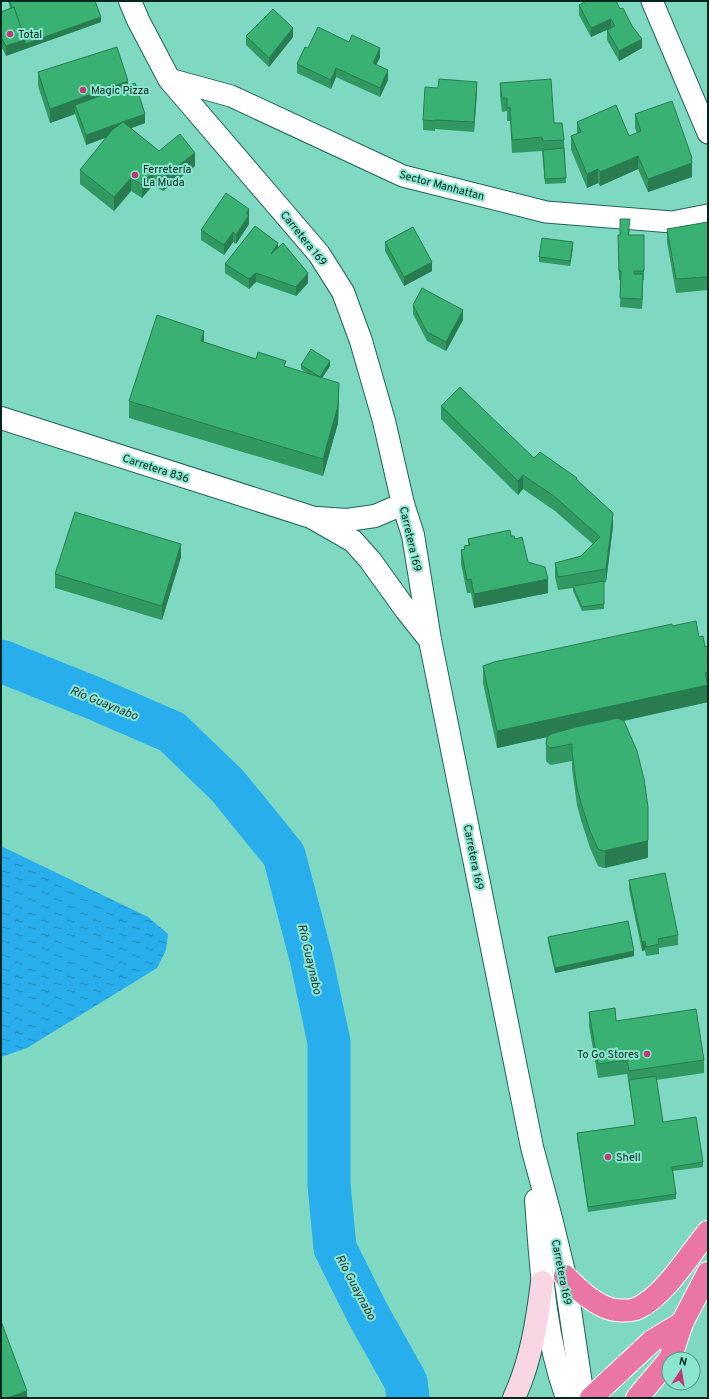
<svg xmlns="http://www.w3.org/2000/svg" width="709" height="1399" viewBox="0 0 709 1399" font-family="Overpass,sans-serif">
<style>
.water{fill:url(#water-ripples)}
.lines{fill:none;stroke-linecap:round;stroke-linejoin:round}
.river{stroke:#28aded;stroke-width:43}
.minor-casing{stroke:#1e6556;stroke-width:23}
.tertiary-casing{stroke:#1e6556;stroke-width:24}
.secondary-casing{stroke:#1e6556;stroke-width:24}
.motorway-casing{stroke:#fff;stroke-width:24}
.minor{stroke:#fff;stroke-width:21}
.tertiary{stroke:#fff;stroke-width:22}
.secondary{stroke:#f8d6e4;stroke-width:22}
.motorway{stroke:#e976a5;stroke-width:22}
.wall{fill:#319862}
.shaded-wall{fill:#287c50}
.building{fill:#39b172;stroke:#287c50}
.poi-dot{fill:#c03978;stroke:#8ce5cf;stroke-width:1.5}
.labels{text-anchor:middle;stroke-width:4;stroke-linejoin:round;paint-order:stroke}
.poi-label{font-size:11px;fill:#00271f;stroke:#8ce5cf;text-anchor:start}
.street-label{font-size:11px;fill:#00271f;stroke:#8ce5cf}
.water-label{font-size:12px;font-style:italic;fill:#192e3a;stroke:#8ce5cf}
</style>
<defs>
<pattern id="water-ripples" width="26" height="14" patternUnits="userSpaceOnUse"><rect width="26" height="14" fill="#28aded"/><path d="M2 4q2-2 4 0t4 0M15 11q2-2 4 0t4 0" fill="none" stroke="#208dbf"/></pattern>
</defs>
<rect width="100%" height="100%" fill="#7fd8c2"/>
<polygon class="water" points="1,846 148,917 168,934 166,950 157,968 27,1048 1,1057"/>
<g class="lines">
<polyline class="river" points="1,661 96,699 172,732 227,785 284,855 311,958 329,1042 329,1184 335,1248 368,1314 406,1382 408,1398"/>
<defs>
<g id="minor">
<polyline points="652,1 708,133"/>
<polyline points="169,79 231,96 403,176 546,212 672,222 708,215"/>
</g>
<g id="tertiary">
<polyline points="130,1 138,20 169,79 319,254 343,292 361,341 384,421 403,504 413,535 430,640 532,1147 551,1218 565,1276 581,1384 586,1398"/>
<polyline points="1,418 311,517 353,541 370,560 406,610 429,639"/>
<polyline points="317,518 347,520 375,516 403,504"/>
<path d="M 536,1200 C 541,1266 544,1335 567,1398"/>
</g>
<path id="secondary" d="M 514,1398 C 531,1361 537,1322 542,1282"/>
<g id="motorway">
<path d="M 565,1276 C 577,1288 589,1300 605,1307 C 613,1311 630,1312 638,1308 C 665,1295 689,1255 708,1232"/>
<polyline points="670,1359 682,1323 708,1273"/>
<polyline points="591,1398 652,1341 682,1323"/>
<polyline points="637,1398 669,1360"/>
</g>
</defs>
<use href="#minor" class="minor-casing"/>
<use href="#tertiary" class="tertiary-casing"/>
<use href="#secondary" class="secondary-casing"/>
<use href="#motorway" class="motorway-casing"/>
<use href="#minor" class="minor"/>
<use href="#tertiary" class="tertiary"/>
<use href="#secondary" class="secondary"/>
<use href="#motorway" class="motorway"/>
</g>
<g class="wall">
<polygon points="8,1 95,1 101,22 6,56 1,46 1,12 10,8"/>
<polygon points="579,5 620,9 642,48 619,61 607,40 607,30 610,28 591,37 579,15"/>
<polygon points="246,36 293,37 269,67 246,45"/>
<polygon points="308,48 380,57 376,65 388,80 380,97 336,77 331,89 297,73 297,64"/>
<polygon points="38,72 128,85 145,123 131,128 159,151 195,166 163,191 153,185 142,198 131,191 114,211 80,184 80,170 107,137 86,145 75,114 50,123 38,86"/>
<polygon points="500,83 554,123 564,140 566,183 545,184 542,151 512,153 510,121 507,121 507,111 502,112 500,96"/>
<polygon points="477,91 474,132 435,129 435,131 423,130 423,120"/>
<polygon points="635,114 692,158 692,177 648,192 638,169 600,186 598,183 587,188 571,150 571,136 577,134 577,122 629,136 637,133 635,128"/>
<polygon points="249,209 249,224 236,244 233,242 224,255 201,240 201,230"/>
<polygon points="708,222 708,290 676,293 667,242 667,229"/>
<polygon points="630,228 629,235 644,235 644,280 643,280 642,309 620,307 621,280 619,280 618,244 620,235"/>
<polygon points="385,242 432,271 404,286 385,251"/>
<polygon points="278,247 308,283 296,296 256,282 249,289 225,273 225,264"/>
<polygon points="573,247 570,266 539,262 539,257"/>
<polygon points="413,305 463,320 446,351 427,341 413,314"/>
<polygon points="204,342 256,359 286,367 308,374 301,369 301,365 330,366 322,378 339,400 338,423 323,476 129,418 129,401"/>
<polygon points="441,406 534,458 577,479 613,526 606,582 604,583 604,609 582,611 573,591 573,588 558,590 555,577 555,563 581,556 593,544 555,511 523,489 518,495 441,419"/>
<polygon points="511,536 515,539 528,562 548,593 474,608 471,593 467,593 461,564 461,550 464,549 464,546 468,545 468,539"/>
<polygon points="181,557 162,620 55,588 55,574"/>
<polygon points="672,626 699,637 705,647 708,646 708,702 624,721 648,857 647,858 603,868 598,866 590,848 581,820 577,805 572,769 572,761 551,765 549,764 546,761 546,744 547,737 497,748 483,683 483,666"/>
<polygon points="629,880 678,935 678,945 659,948 659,954 646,956 645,950 642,951 629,889"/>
<polygon points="548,937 634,956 555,973 548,942"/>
<polygon points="589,1012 616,1021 704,1060 704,1073 656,1080 663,1122 703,1162 703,1167 673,1171 676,1194 676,1199 588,1212 577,1138 577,1133 635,1125 627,1074 598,1078 589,1026"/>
</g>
<g class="shaded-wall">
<polygon points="101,17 101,22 25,49 25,44"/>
<polygon points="611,19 611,28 591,37 591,28"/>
<polygon points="293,28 293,37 269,67 269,58"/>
<polygon points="642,39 642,48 619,61 619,51"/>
<polygon points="25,40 25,49 6,56 6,46"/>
<polygon points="380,48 380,57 373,72 373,63"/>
<polygon points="336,68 336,77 331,89 331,80"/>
<polygon points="388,70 388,80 380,97 380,88"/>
<polygon points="128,81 128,94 75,105 75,114 50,123 50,109"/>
<polygon points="477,82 477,91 474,132 474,122"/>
<polygon points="145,114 145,123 86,145 86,135"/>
<polygon points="195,153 195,166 163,191 163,177"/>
<polygon points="638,156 638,169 600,186 600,172"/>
<polygon points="692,158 692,177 648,192 648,179"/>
<polygon points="598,169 598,183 587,188 587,174"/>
<polygon points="153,171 153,185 142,198 142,185"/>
<polygon points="131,178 131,191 114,211 114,197"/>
<polygon points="249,209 249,224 236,244 236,235"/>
<polygon points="233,232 233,242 224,255 224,245"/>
<polygon points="573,242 573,247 570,266 570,261"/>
<polygon points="278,243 278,253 271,254"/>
<polygon points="432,262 432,271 404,286 404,277"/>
<polygon points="256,273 256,282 249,289 249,279"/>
<polygon points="308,273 308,283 296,296 296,287"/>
<polygon points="643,274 643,283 642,309 642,299"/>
<polygon points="463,310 463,320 446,351 446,342"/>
<polygon points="204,331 204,348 201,341"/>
<polygon points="330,361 330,366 320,381 320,377"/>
<polygon points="339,383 338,423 323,476 323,459"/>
<polygon points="523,475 523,489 518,495 518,481"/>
<polygon points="613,513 613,526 606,582 606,569"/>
<polygon points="181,544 181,557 162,620 162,606"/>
<polygon points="548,579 548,593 474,608 474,594"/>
<polygon points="708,685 708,702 497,748 497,731"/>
<polygon points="648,840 648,857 647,858 605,868 605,851"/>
<polygon points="645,941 645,950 642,951 642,942"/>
<polygon points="634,951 634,956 555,973 555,968"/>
<polygon points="27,1391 27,1398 7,1398"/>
</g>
<g class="building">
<polygon points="10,1 95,1 101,17 25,44 25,40 14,7 12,8"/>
<polygon points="587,1 616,1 620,9 623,8 632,26 642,39 619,51 607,30 615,26 611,19 591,28 579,5"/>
<polygon points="14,7 25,40 6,46 1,37 1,12"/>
<polygon points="273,9 293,28 269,58 246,36"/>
<polygon points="318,27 349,42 352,35 380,48 373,63 388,70 380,88 336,68 331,80 297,64 305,47 308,48"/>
<polygon points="117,47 128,81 50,109 38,72"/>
<polygon points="439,79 477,82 474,122 435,120 435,121 423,120 425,87 438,88"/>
<polygon points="551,79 554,123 562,123 564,140 543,141 542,137 512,140 510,107 507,108 507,98 502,98 500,83"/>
<polygon points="135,83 145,114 86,135 75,105"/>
<polygon points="672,101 692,158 691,159 692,163 648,179 638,156 600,172 598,169 587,174 571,136 581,132 577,122 616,105 629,136 641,131 635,114"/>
<polygon points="123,122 159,151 180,134 195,153 163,177 153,171 142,185 131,178 114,197 80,170 112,130"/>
<polygon points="564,148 566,178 545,179 543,150"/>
<polygon points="226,193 249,209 246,213 249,215 236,235 233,232 224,245 201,230"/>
<polygon points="620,219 630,219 628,235 644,235 644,271 634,271 634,274 643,274 642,299 620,298 621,271 619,271 618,235 620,235"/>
<polygon points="708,222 708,277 676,279 667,229"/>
<polygon points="255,226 278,243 271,254 283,243 308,273 296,287 256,273 249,279 225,264"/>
<polygon points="413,227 432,262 404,277 385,242"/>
<polygon points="542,238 573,242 570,261 539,257"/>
<polygon points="422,288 463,310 446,342 427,332 413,305"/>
<polygon points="157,315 204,331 201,341 256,359 258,352 286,361 284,366 339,383 338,406 323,459 129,401"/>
<polygon points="311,349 330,361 320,377 301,365"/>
<polygon points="460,387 534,458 540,452 577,478 576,479 613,513 606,569 558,577 555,563 581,556 600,537 555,497 523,475 518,481 441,406"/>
<polygon points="75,512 181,544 162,606 55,574"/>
<polygon points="510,530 511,536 514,536 515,539 522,537 528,562 545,567 548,579 474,594 471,579 467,580 461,550 465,549 464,546 470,545 468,539"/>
<polygon points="604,581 604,604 582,607 573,586"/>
<polygon points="696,621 699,637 703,636 705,647 708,646 708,658 707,658 708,664 708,672 705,673 708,685 497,731 483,666 494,662 672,624 672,626"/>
<polygon points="618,718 624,721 637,751 644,779 648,807 648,840 647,841 603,851 598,849 590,831 581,803 577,788 572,752 572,744 551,748 549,747 546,744 547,737 551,734 576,727"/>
<polygon points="665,873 678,935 658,939 659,944 646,947 645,941 642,942 629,880"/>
<polygon points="628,921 634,951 555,968 548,937"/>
<polygon points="615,1008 616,1021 696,1009 704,1060 629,1071 627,1060 598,1064 589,1012"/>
<polygon points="656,1076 663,1122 696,1117 703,1162 672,1167 676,1194 588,1207 577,1133 635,1125 629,1080"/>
<polygon points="1,1321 27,1391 7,1398 1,1398"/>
</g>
<g class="poi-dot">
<circle cx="10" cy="34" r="4"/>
<circle cx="83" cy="90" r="4"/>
<circle cx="135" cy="175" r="4"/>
<circle cx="647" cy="1054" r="4"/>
<circle cx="608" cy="1157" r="4"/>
</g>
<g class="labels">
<g class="poi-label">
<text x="18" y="38">Total</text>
<text x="91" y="94">Magic Pizza</text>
<text x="143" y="173">Ferretería<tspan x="143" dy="13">La Muda</tspan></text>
<text x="639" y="1058" text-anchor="end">To Go Stores</text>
<text x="616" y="1161">Shell</text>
</g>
<g class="street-label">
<text transform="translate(442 185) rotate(15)" y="4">Sector Manhattan</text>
<text transform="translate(304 238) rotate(51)" y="4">Carretera 169</text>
<text transform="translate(156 468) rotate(18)" y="4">Carretera 836</text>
<text transform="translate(411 539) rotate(77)" y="4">Carretera 169</text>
<text transform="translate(474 857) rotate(79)" y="4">Carretera 169</text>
<text transform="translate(562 1272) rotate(79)" y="4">Carretera 169</text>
</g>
<g class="water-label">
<text transform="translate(104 703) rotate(22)" y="4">Río Guaynabo</text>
<text transform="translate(310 959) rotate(77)" y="4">Río Guaynabo</text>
<text transform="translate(356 1287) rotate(62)" y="4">Río Guaynabo</text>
</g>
</g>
<rect width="709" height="1399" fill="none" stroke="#00271f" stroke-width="4"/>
<g transform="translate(681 1371) rotate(12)"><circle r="19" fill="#8ce5cf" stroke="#549989"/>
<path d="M0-3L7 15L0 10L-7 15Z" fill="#c03978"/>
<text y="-6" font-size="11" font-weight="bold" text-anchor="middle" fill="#00271f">N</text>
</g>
</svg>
